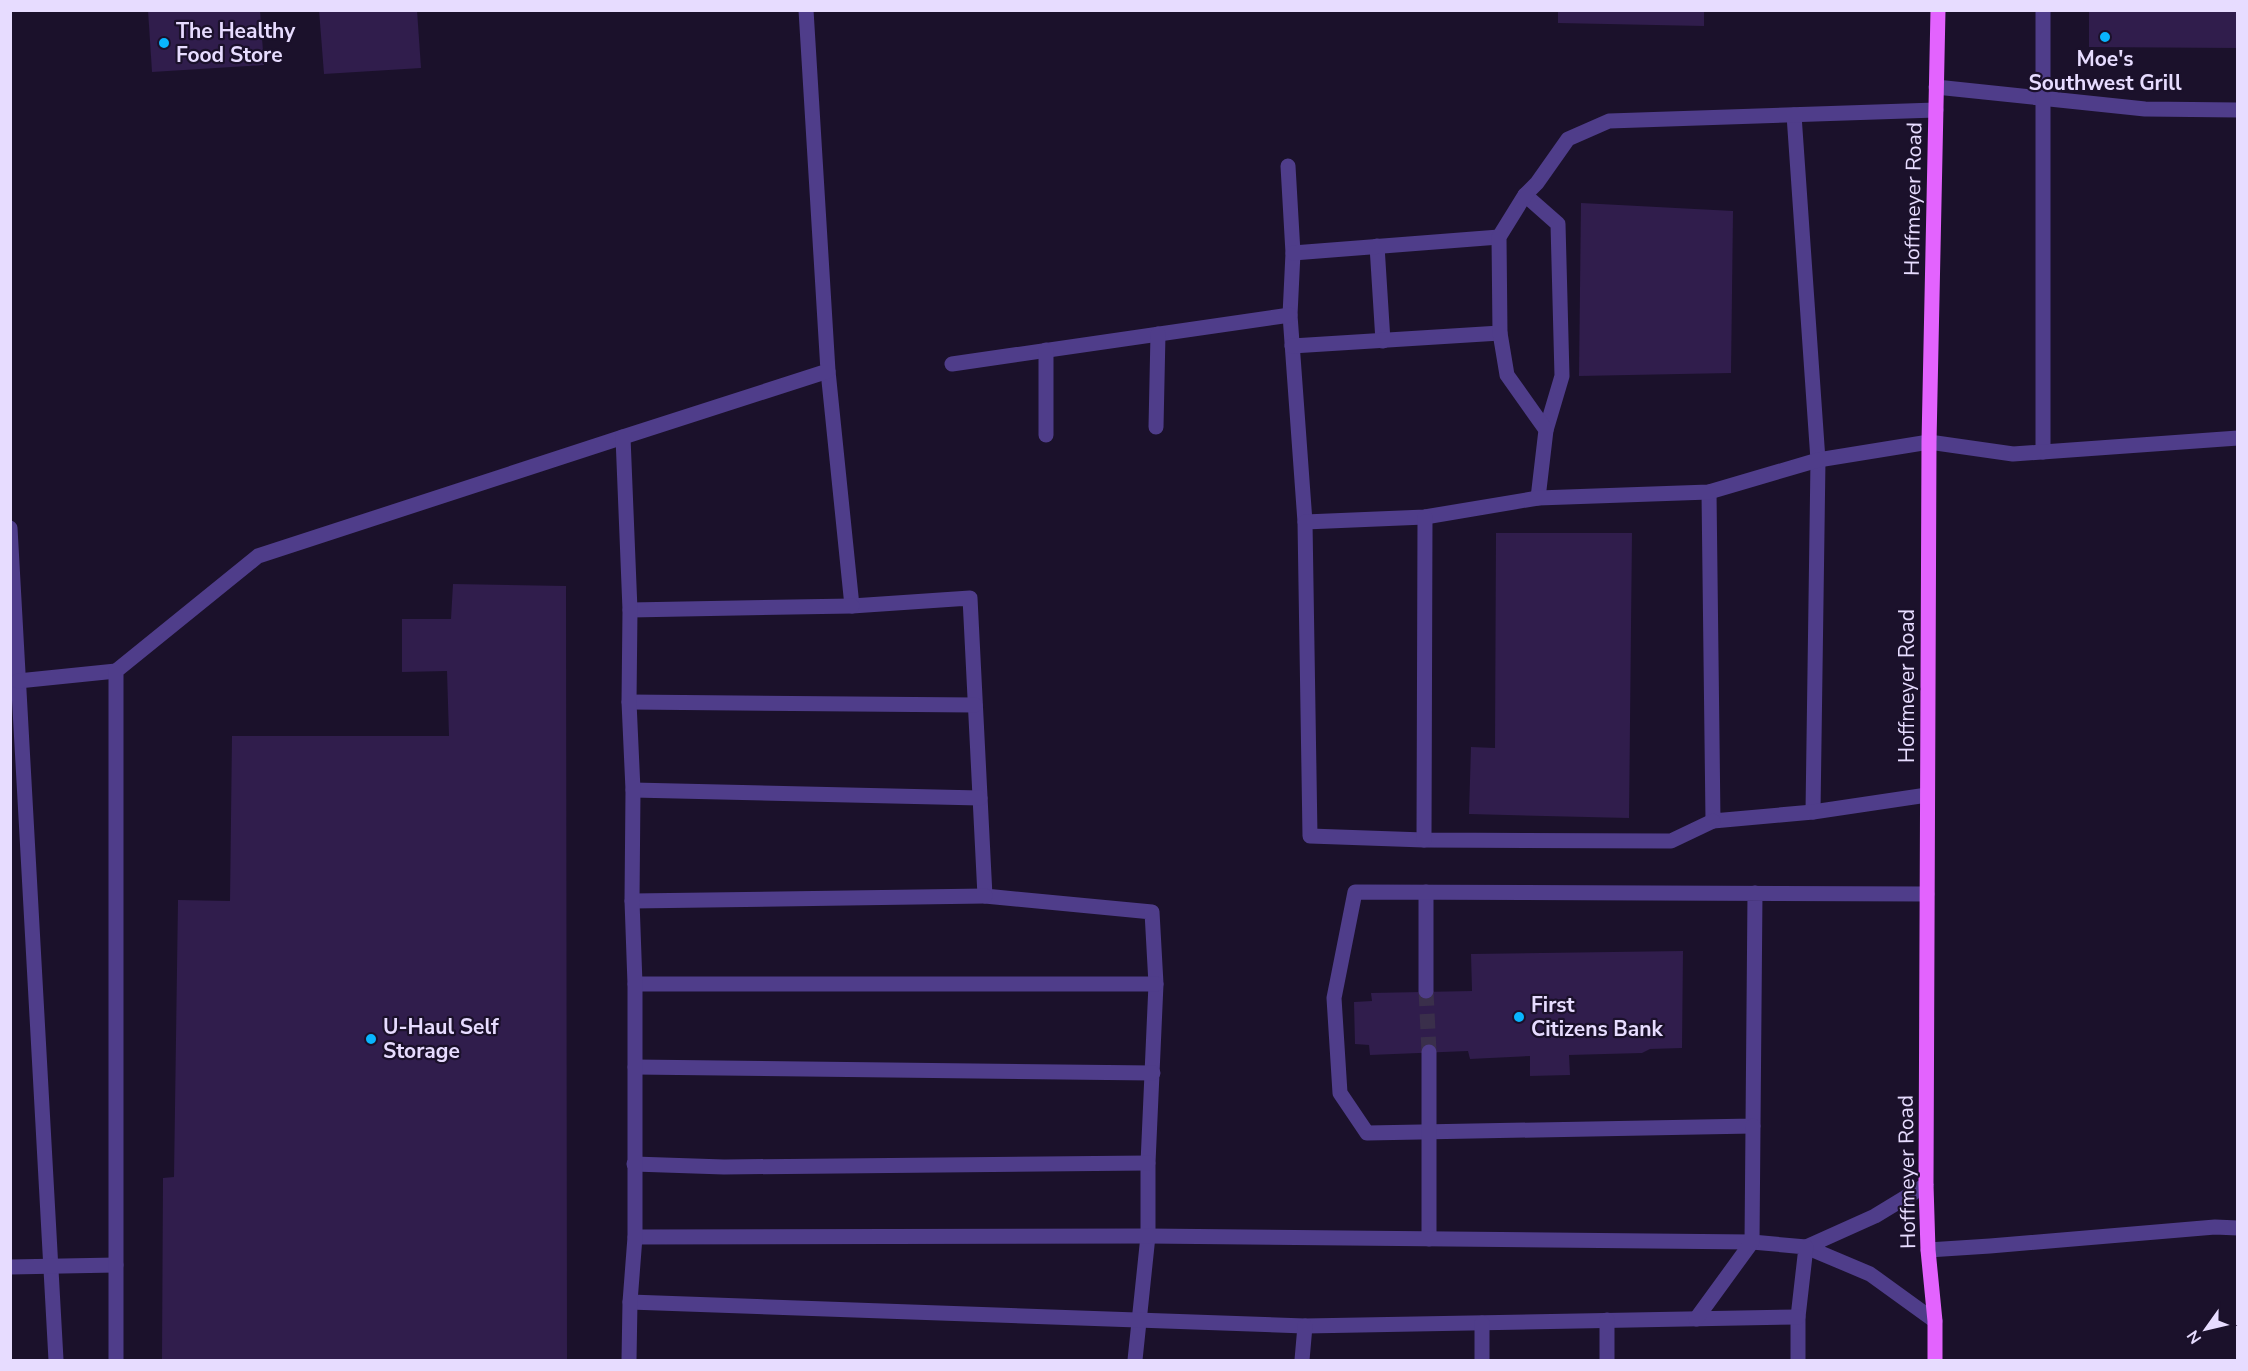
<svg xmlns="http://www.w3.org/2000/svg" width="2248" height="1371" viewBox="0 0 2248 1371" font-family="'Nunito Sans',sans-serif">
<style>
.building{fill:#301d4c}
.lines{fill:none;stroke-linecap:round;stroke-linejoin:round}
.minor-tunnel{stroke:#3a2f4b;stroke-width:15;stroke-dasharray:15 8;stroke-linecap:butt}
.minor{stroke:#4f3d8a;stroke-width:15}
.major{stroke:#e363fe;stroke-width:15}
.poi-dot{fill:#09b5fe;stroke:#1b112b;stroke-width:2}
.labels{text-anchor:middle;stroke-width:4.5;stroke-linejoin:round;paint-order:stroke}
.poi-label{font-size:21px;font-weight:bold;fill:#e7dcff;stroke:#1b112b;text-anchor:start}
.street-label{font-size:21px;fill:#e7dcff;stroke:#1b112b}
</style>
<rect width="100%" height="100%" fill="#1b112b"/>
<g class="building">
<polygon points="148,10 260,10 264,65 152,72"/>
<polygon points="319,10 417,10 421,68 324,74"/>
<polygon points="1558,10 1704,10 1704,26 1558,23"/>
<polygon points="2089,10 2238,10 2238,48 2089,47"/>
<polygon points="1581,203 1733,211 1731,373 1579,376"/>
<polygon points="1496,533 1632,533 1629,818 1469,814 1471,747 1495,748"/>
<polygon points="453,584 566,586 567,1360 162,1360 163,1178 174,1177 178,900 230,901 232,736 449,736 447,671 402,672 402,619 451,619"/>
<polygon points="1683,951 1682,1048 1650,1049 1642,1053 1569,1055 1570,1075 1530,1076 1530,1056 1470,1059 1468,1051 1370,1055 1369,1045 1355,1044 1354,1002 1372,1001 1371,993 1472,991 1471,954"/>
</g>
<g class="lines">
<polyline class="minor-tunnel" points="1426,991 1429,1052"/>
<g class="minor">
<polyline points="1936,87 2145,109 2238,110"/>
<polyline points="1794,115 1818,460 1813,812"/>
<polyline points="1288,166 1293,253 1290,315 1305,522"/>
<polyline points="1525,195 1558,224 1562,376 1546,430"/>
<polyline points="1377,246 1383,341"/>
<polyline points="1293,253 1499,237"/>
<polyline points="1292,346 1500,333"/>
<polyline points="952,364 1290,315"/>
<polyline points="828,371 852,606 970,598 985,896 1152,912 1156,984 1148,1163 1148,1236 1135,1360"/>
<polyline points="1156,427 1158,334"/>
<polyline points="1046,435 1046,350"/>
<polyline points="2043,452 2043,10"/>
<polyline points="1709,492 1713,821 1813,812 1927,795"/>
<polyline points="1538,498 1546,430 1507,375 1500,333 1499,237 1525,195 1537,183 1568,139 1609,121 1936,110"/>
<polyline points="10,528 56,1360"/>
<polyline points="630,610 852,606"/>
<polyline points="18,681 116,671"/>
<polyline points="629,702 975,705"/>
<polyline points="633,790 980,798"/>
<polyline points="1713,821 1671,841 1424,840 1310,836 1305,522 1425,517 1538,498 1709,492 1818,460 1929,442 2013,454 2238,438"/>
<polyline points="1424,840 1425,517"/>
<polyline points="1426,892 1426,991"/>
<polyline points="1755,893 1753,1126 1367,1133 1340,1093 1334,998 1355,892 1927,894"/>
<polyline points="632,901 985,896"/>
<polyline points="635,984 1156,984"/>
<polyline points="1429,1052 1429,1239"/>
<polyline points="635,1067 1153,1073"/>
<polyline points="634,1164 724,1167 1148,1163"/>
<polyline points="1926,1185 1875,1216 1806,1247 1870,1274 1935,1321"/>
<polyline points="635,1237 1148,1236 1752,1242 1806,1247 1798,1317 1798,1360"/>
<polyline points="1928,1250 1990,1246 2215,1227 2238,1228"/>
<polyline points="10,1267 116,1265"/>
<polyline points="630,1302 1305,1326 1798,1317"/>
<polyline points="1696,1319 1752,1242 1753,1126"/>
<polyline points="116,1360 116,671 258,556 623,437"/>
<polyline points="629,1360 630,1302 635,1237 635,984 632,901 633,790 629,702 630,610 623,437 828,371 806,10"/>
<polyline points="1302,1360 1305,1326"/>
<polyline points="1482,1360 1482,1323"/>
<polyline points="1607,1360 1607,1320"/>
</g>
<polyline class="major" points="1935,1360 1935,1321 1928,1250 1926,1185 1929,442 1938,10"/>
</g>
<g class="poi-dot">
<circle cx="2105" cy="37" r="6"/>
<circle cx="164" cy="43" r="6"/>
<circle cx="1519" cy="1017" r="6"/>
<circle cx="371" cy="1039" r="6"/>
</g>
<g class="labels">
<g class="poi-label">
<text x="176" y="38">The Healthy<tspan x="176" dy="24">Food Store</tspan></text>
<text x="2105" y="66" text-anchor="middle">Moe's<tspan x="2105" dy="24">Southwest Grill</tspan></text>
<text x="1531" y="1012">First<tspan x="1531" dy="24">Citizens Bank</tspan></text>
<text x="383" y="1034">U-Haul Self<tspan x="383" dy="24">Storage</tspan></text>
</g>
<g class="street-label">
<text transform="translate(1913 199) rotate(-89)" y="7">Hoffmeyer Road</text>
<text transform="translate(1907 686) rotate(-90)" y="7">Hoffmeyer Road</text>
<text transform="translate(1907 1172) rotate(-91)" y="7">Hoffmeyer Road</text>
</g>
</g>
<rect width="2248" height="1371" fill="none" stroke="#e7dcff" stroke-width="24"/>
<g transform="translate(2206 1329) rotate(236)" stroke="#1b112b" stroke-width="4.5" paint-order="stroke">
<path d="M0-4.5L10 22L0 15L-10 22Z" fill="#e7dcff"/>
<text y="-9" font-size="16" font-weight="bold" text-anchor="middle" fill="#e7dcff">N</text>
</g>
</svg>
